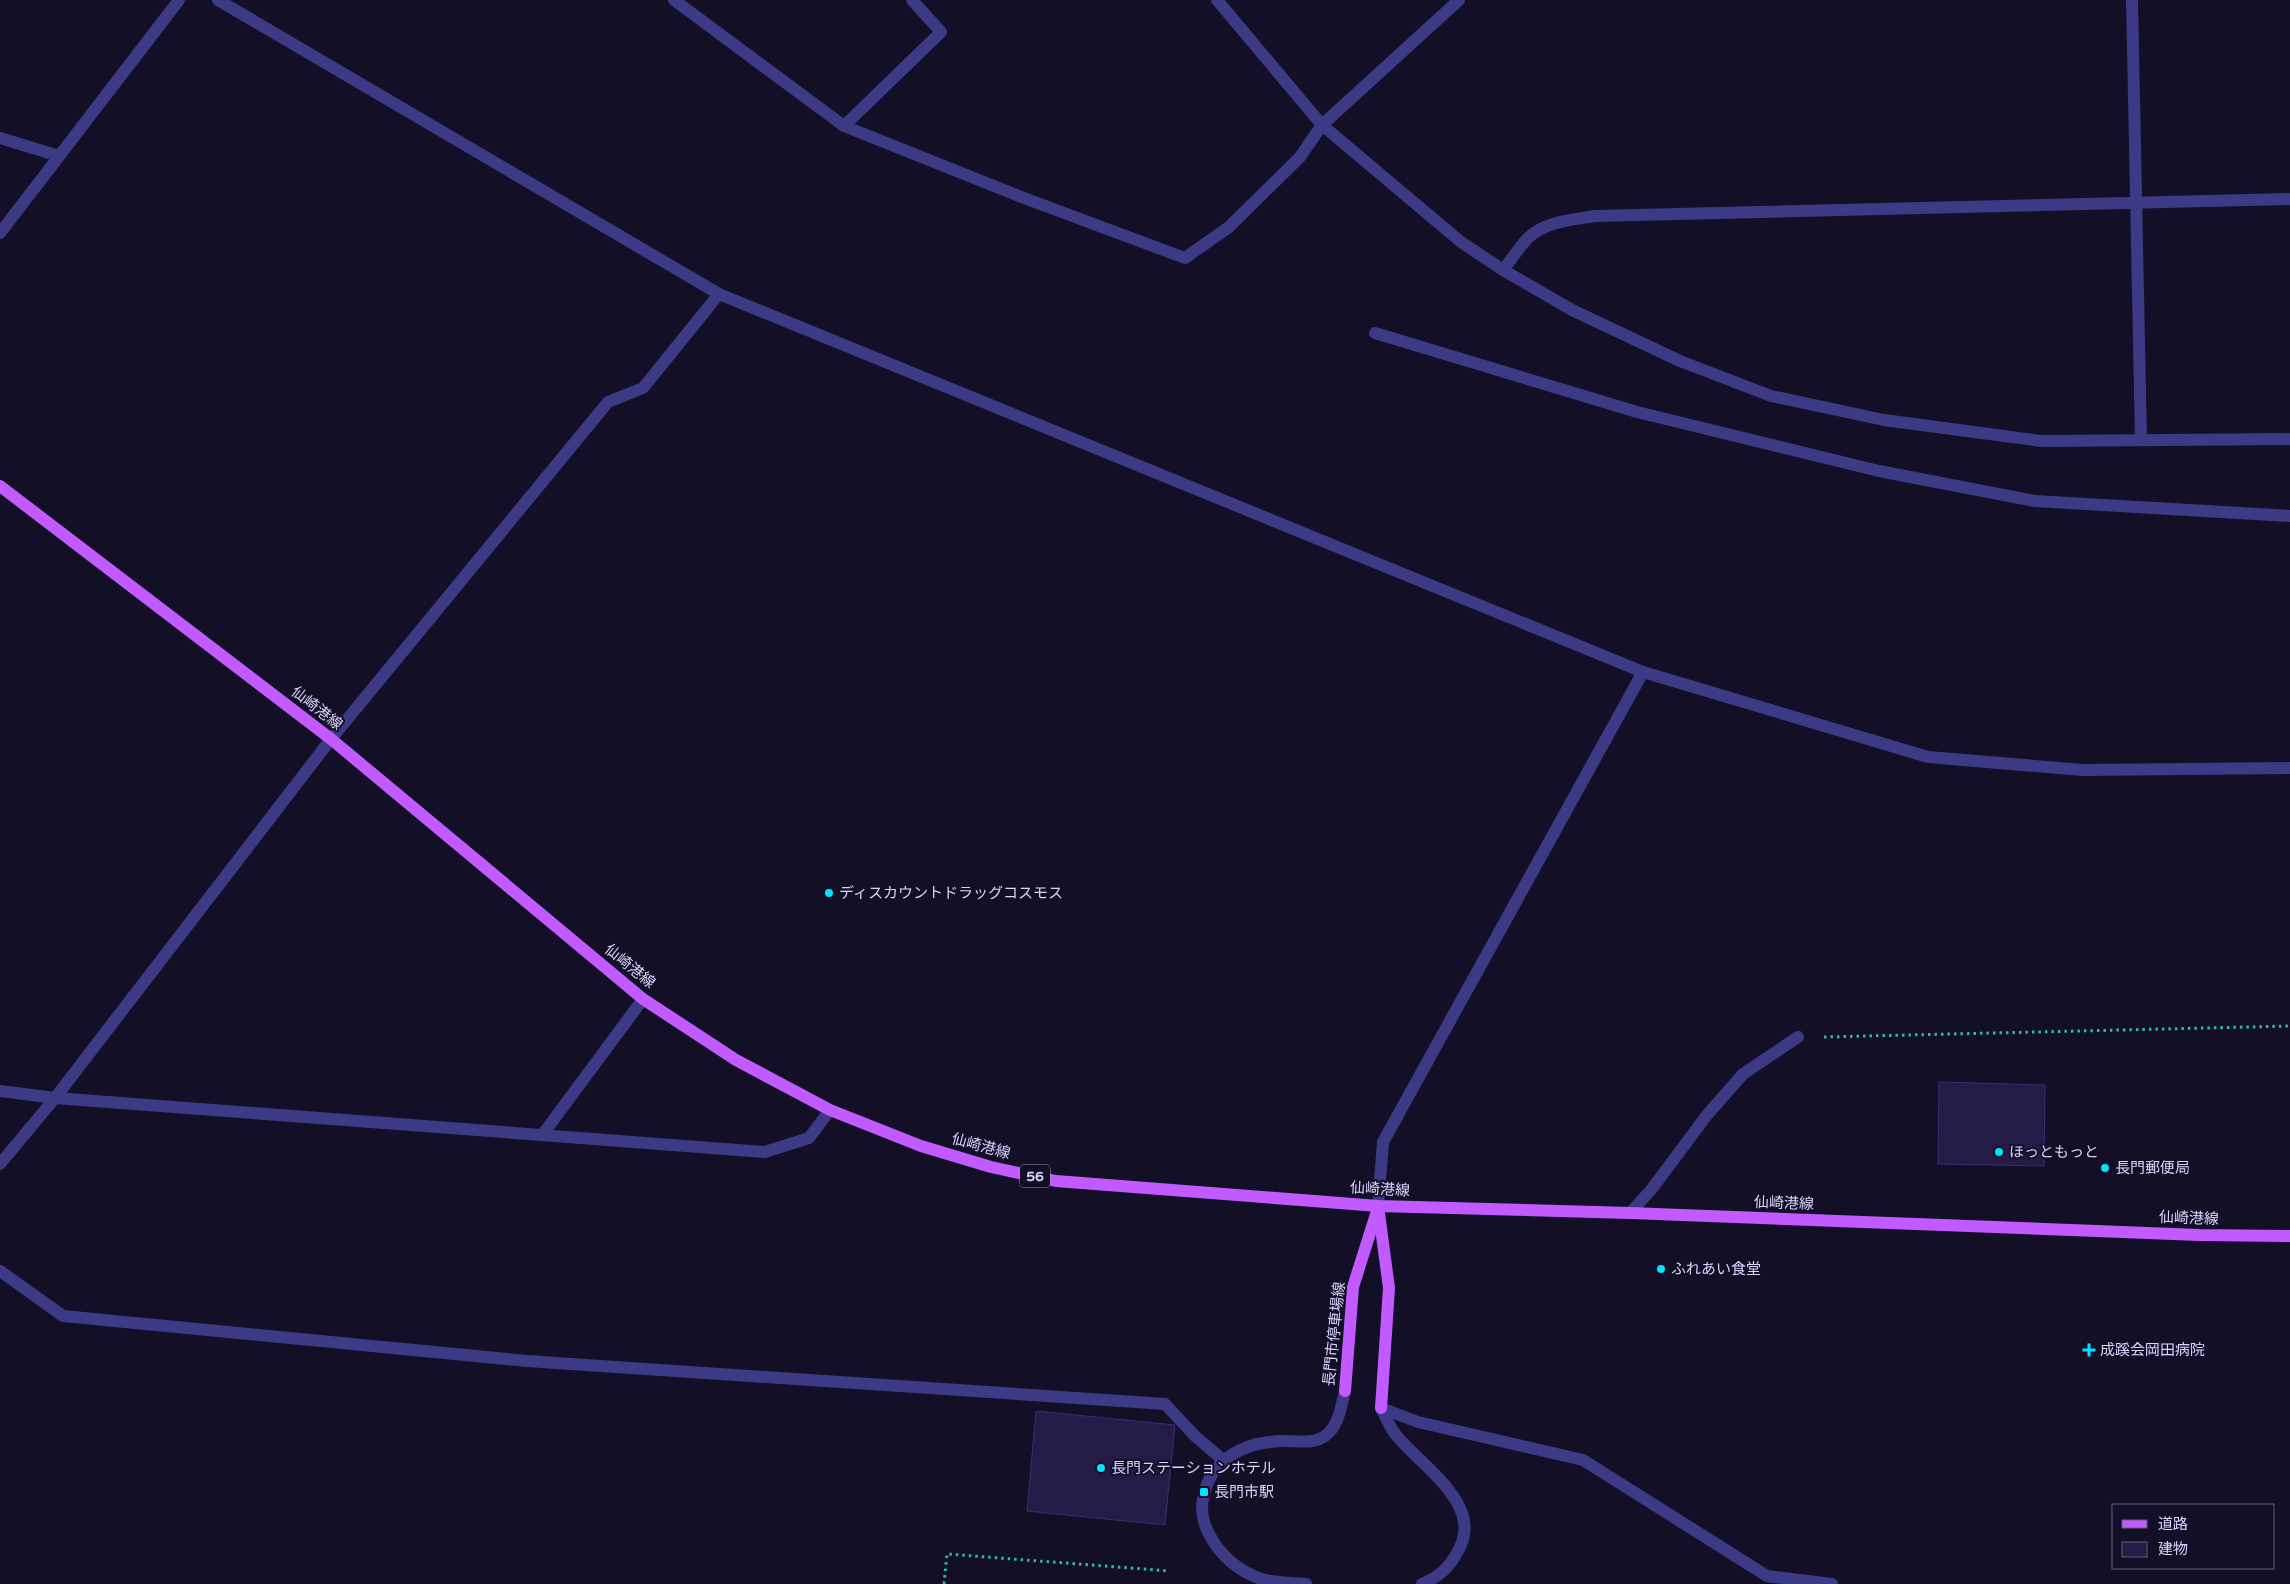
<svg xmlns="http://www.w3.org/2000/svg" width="2290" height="1584" viewBox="0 0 2290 1584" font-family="'Varela Round','Noto Sans JP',sans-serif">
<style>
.building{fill:#241b47;stroke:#3b2d73}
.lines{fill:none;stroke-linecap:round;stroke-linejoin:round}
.path{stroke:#2fb8b0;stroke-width:3;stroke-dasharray:2.5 4;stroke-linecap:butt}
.minor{stroke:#3d3a85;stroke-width:12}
.major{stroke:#c25bff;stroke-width:12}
.poi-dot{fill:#00e5ff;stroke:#130f26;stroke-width:2}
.labels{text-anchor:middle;stroke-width:4;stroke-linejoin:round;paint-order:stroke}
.shield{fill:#130f26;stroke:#9e99be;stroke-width:1}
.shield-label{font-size:14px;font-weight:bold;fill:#d9d4ff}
.street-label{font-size:15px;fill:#d9d4ff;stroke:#130f26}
.poi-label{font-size:15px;fill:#d9d4ff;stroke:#130f26;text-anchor:start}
</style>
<rect width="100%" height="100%" fill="#130f26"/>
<g class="building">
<polygon points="1939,1082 2045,1085 2044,1166 1938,1164"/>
<polygon points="1036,1411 1175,1425 1165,1525 1027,1511"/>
</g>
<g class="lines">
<g class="path">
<polyline points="1824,1037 2290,1026"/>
<polyline points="944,1584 947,1554 1169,1571"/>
</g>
<g class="minor">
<polyline points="218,0 719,294 1643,672 1928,757 2083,770 2290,768"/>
<polyline points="674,0 844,126 1024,198 1185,258 1229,227 1300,157 1322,125 1459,0"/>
<polyline points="1217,0 1322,125 1461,242 1503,270 1572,310 1680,361 1771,396 1884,420 2041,441 2290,439"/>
<polyline points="2132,0 2141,440"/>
<polyline points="844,126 941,32 912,0"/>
<polyline points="0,138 59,156"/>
<polyline points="0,233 179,0"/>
<path d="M 1503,270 C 1511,260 1518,249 1527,239 C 1544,221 1572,220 1595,216 L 2290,199"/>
<polyline points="1375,333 1637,412 1879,471 2035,501 2290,516"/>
<polyline points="0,1091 55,1098 765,1152 809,1138 830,1110"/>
<polyline points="543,1134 643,999"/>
<polyline points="0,1164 55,1098 331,739 608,402 643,388 719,294"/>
<polyline points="1378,1206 1383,1142 1643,672"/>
<polyline points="1630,1213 1651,1190 1707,1115 1743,1074 1798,1037"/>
<polyline points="0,1271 63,1316 527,1361 1165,1404 1195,1436 1223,1460"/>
<polyline points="1381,1408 1418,1422 1583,1460 1767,1576 1832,1584"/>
<path d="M 1381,1408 C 1386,1417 1390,1428 1396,1435 C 1422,1467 1485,1505 1458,1551 C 1449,1568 1440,1576 1422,1584"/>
<path d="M 1306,1584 C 1274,1582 1257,1583 1231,1562 C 1214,1547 1198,1522 1203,1499 C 1210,1459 1243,1443 1280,1441 C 1295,1440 1313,1445 1325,1436 C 1339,1426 1341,1406 1345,1391"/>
</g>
<g class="major">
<polyline points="0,486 331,739 643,999 736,1060 830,1110 921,1146 991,1167 1056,1181 1378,1206 1630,1213 2199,1235 2290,1236"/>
<polyline points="1378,1206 1389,1288 1381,1408"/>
<polyline points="1345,1391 1353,1287 1377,1211"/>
</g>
</g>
<g class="poi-dot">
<circle cx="829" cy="893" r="5"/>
<circle cx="1999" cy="1152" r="5"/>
<circle cx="2105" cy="1168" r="5"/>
<circle cx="1661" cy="1269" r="5"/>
<path d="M2086.5 1342.5h5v5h5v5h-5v5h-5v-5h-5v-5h5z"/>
<circle cx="1101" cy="1468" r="5"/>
<rect x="1199" y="1487" width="10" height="10" rx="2.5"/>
</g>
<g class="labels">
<rect class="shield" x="1020" y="1164.5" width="30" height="23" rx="4"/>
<g class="shield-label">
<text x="1035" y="1181">56</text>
</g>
<g class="street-label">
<text transform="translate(317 708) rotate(38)" y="5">仙崎港線</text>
<text transform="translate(630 966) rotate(39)" y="5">仙崎港線</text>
<text transform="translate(981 1146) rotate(15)" y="5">仙崎港線</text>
<text transform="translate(1380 1189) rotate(3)" y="5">仙崎港線</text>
<text transform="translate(1784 1203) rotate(2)" y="5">仙崎港線</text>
<text transform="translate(2189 1218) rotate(2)" y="5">仙崎港線</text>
<text transform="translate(1334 1334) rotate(-84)" y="5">長門市停車場線</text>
</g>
<g class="poi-label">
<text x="839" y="898">ディスカウントドラッグコスモス</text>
<text x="2009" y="1157">ほっともっと</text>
<text x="2115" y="1173">長門郵便局</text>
<text x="1671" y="1274">ふれあい食堂</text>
<text x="2100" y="1355">成蹊会岡田病院</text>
<text x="1111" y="1473">長門ステーションホテル</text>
<text x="1214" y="1497">長門市駅</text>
</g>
</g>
<rect x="2112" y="1504" width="162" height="65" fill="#130f26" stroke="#625e7d"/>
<rect x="2122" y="1520" width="25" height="8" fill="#c25bff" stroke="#625e7d"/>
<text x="2158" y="1529" font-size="15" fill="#d9d4ff">道路</text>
<rect x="2122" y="1542" width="25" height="15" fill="#241b47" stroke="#625e7d"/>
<text x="2158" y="1554" font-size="15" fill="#d9d4ff">建物</text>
</svg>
